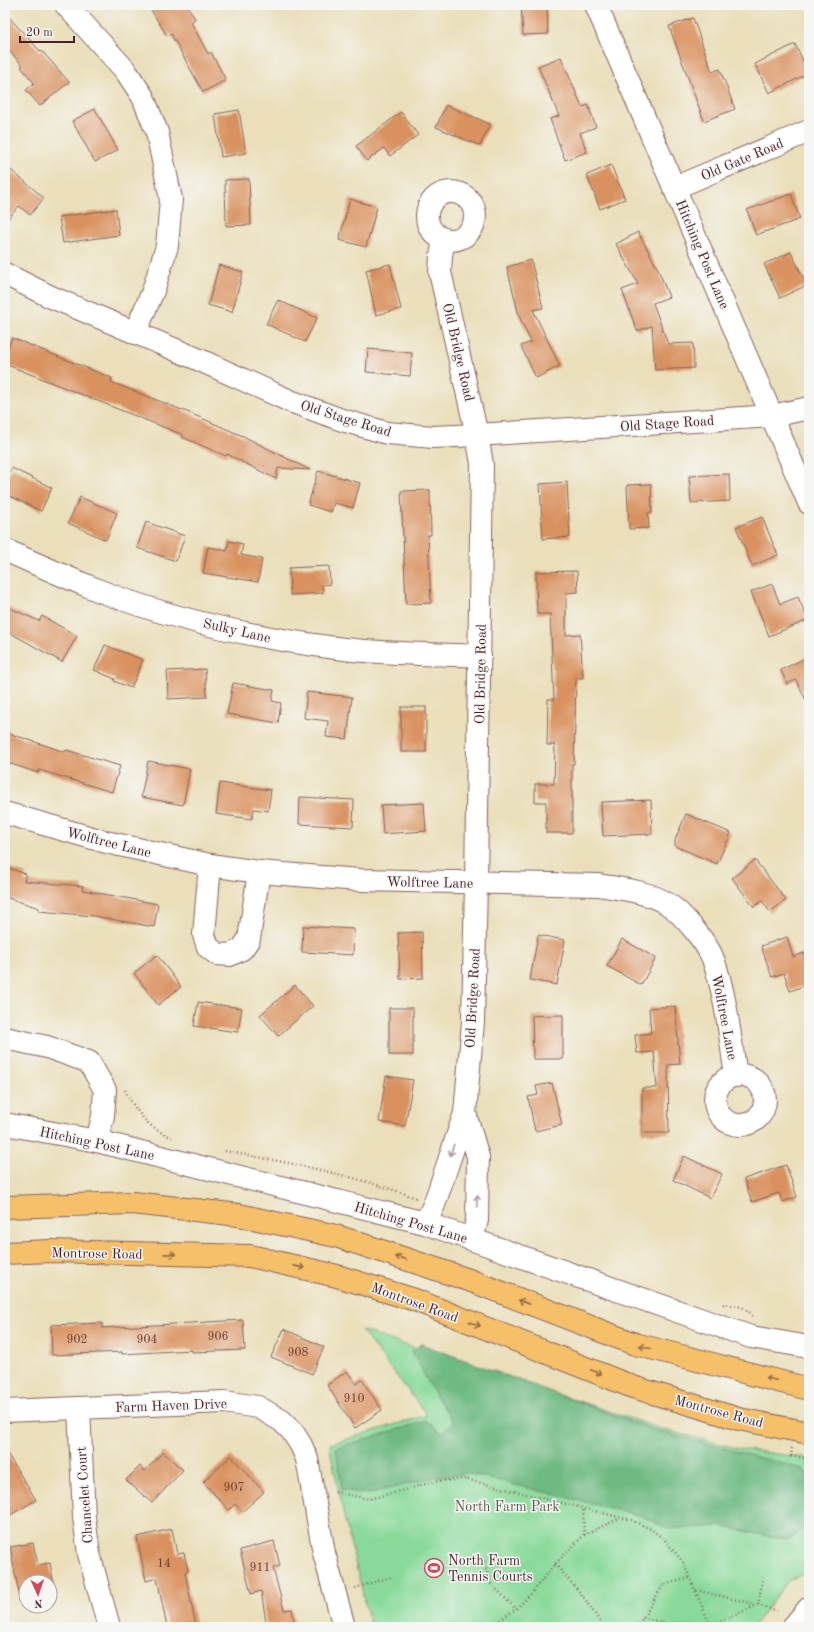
<svg xmlns="http://www.w3.org/2000/svg" width="814" height="1632" viewBox="0 0 814 1632" font-family="'Old Standard TT',serif">
<style>
.green{fill:#89da9a;stroke:#6a7c62}
.forest{fill:#6eba82;stroke:#5c6c56}
.building{fill:#d9925e}
.lines{fill:none;stroke-linecap:round;stroke-linejoin:round}
.minor-casing{stroke:#82625d;stroke-width:24}
.major-casing{stroke:#82625d;stroke-width:24}
.path{stroke:#82625d;stroke-width:2.5;stroke-dasharray:1 3;stroke-linecap:butt}
.minor{stroke:#fff;stroke-width:22}
.major{stroke:#f6c06b;stroke-width:22}
.oneway{stroke:#ae9aa0}
.oneway2{stroke:#976748}
.labels{text-anchor:middle;stroke-width:3;stroke-linejoin:round;paint-order:stroke}
.number-label{font-size:12px;fill:#6e3c38}
.street-label{font-size:14px;fill:#4a1f2b;stroke:#f6f6f2}
.park-label{font-size:14px;fill:#5d574c;stroke:#f6f6f2}
.poi-label{font-size:14px;fill:#4a1f2b;stroke:#f6f6f2;text-anchor:start}
</style>
<rect width="100%" height="100%" fill="#f6f6f2"/>
<filter id="ink" filterUnits="userSpaceOnUse"><feTurbulence type="fractalNoise" baseFrequency=".025" numOctaves="2"/><feDisplacementMap in="SourceGraphic" scale="8" xChannelSelector="R" yChannelSelector="G"/><feConvolveMatrix kernelMatrix="1 2 1 2 8 2 1 2 1" color-interpolation-filters="sRGB"/></filter>
<filter id="wash" filterUnits="userSpaceOnUse"><feTurbulence type="fractalNoise" baseFrequency=".012" numOctaves="4" result="noise"/><feDisplacementMap in="SourceGraphic" scale="16" xChannelSelector="R" yChannelSelector="G"/><feGaussianBlur stdDeviation="0.9" result="paint"/><feColorMatrix in="noise" values="0 0 0 0 0 0 0 0 0 0 0 0 0 0 0 0 0 1.4 0 .05"/><feComposite in="paint" operator="in"/></filter>
<g filter="url(#wash)">
<rect width="100%" height="100%" fill="#eadfba"/>
<polygon class="green" points="361,1330 465,1365 585,1403 661,1429 740,1449 809,1458 809,1570 788,1581 753,1627 371,1627 345,1521 331,1454 330,1444 427,1415"/>
<polygon class="forest" points="421,1344 657,1431 803,1469 809,1477 809,1526 789,1540 719,1526 668,1529 642,1516 467,1473 435,1477 368,1494 342,1490 336,1448 426,1421 443,1433 453,1422 429,1384 412,1351"/>
<g id="blocks">
<g class="building">
<polygon points="148,5 187,5 195,19 191,22 208,54 211,52 226,80 203,92 171,34 167,36"/>
<polygon points="521,5 547,5 548,34 523,35"/>
<polygon points="5,13 40,51 41,50 69,82 40,106 26,90 34,83 21,67 23,66 5,46"/>
<polygon points="693,18 712,72 720,69 735,109 704,121 669,26"/>
<polygon points="795,44 809,73 769,93 755,64"/>
<polygon points="561,57 582,107 588,105 596,127 580,133 587,152 565,160 550,119 559,116 538,66"/>
<polygon points="446,105 490,124 480,146 436,127"/>
<polygon points="95,109 118,150 95,162 72,121"/>
<polygon points="239,110 246,153 221,157 215,114"/>
<polygon points="401,112 418,135 390,156 384,148 367,161 356,146"/>
<polygon points="5,165 44,198 30,215 19,206 5,222"/>
<polygon points="611,165 625,199 600,209 587,175"/>
<polygon points="249,179 251,225 226,226 225,180"/>
<polygon points="791,194 800,219 756,235 747,210"/>
<polygon points="350,199 377,207 366,247 339,240"/>
<polygon points="116,209 119,235 63,243 59,217"/>
<polygon points="638,232 658,269 669,297 653,303 668,344 693,343 694,368 655,370 652,326 637,331 622,290 638,284 616,244"/>
<polygon points="791,252 807,285 780,298 764,264"/>
<polygon points="531,260 543,308 533,310 560,366 536,378 521,346 531,342 519,316 507,267"/>
<polygon points="390,264 401,309 376,315 366,270"/>
<polygon points="219,265 243,272 232,312 208,305"/>
<polygon points="278,300 317,318 305,342 266,324"/>
<polygon points="12,338 112,378 111,382 192,414 245,437 310,470 278,468 276,479 227,454 226,456 182,437 183,435 5,364 5,355"/>
<polygon points="368,349 412,353 410,376 366,372"/>
<polygon points="12,468 52,488 41,511 5,494 5,481"/>
<polygon points="318,471 360,483 353,508 334,503 331,512 308,505"/>
<polygon points="729,474 730,501 691,503 689,476"/>
<polygon points="567,482 570,537 543,539 540,484"/>
<polygon points="651,484 652,513 648,513 649,528 629,529 627,485"/>
<polygon points="430,490 431,535 428,535 431,603 406,604 401,491"/>
<polygon points="80,497 117,513 106,540 68,523"/>
<polygon points="762,517 778,555 752,566 736,527"/>
<polygon points="146,522 185,536 176,561 137,548"/>
<polygon points="229,541 243,544 241,555 262,559 258,582 203,573 208,547 227,551"/>
<polygon points="329,566 330,584 322,585 323,593 290,595 289,568"/>
<polygon points="577,571 578,592 566,593 566,635 580,634 583,678 576,678 574,764 572,764 572,833 546,833 546,802 535,802 535,784 554,784 555,745 547,745 548,699 554,699 550,614 537,614 536,572"/>
<polygon points="772,584 780,604 798,597 808,620 769,636 751,592"/>
<polygon points="5,606 39,621 42,616 77,636 62,662 5,630"/>
<polygon points="105,645 143,660 131,688 114,681 115,679 94,670"/>
<polygon points="809,656 809,706 796,680 787,684 781,670"/>
<polygon points="205,669 207,697 168,699 167,671"/>
<polygon points="233,683 274,690 272,701 281,703 278,723 227,714"/>
<polygon points="307,692 352,697 347,739 326,737 328,721 304,718"/>
<rect x="401" y="707" width="25" height="45"/>
<polygon points="5,732 65,752 66,750 120,766 112,792 39,770 38,773 5,762"/>
<polygon points="148,761 190,769 183,805 141,797"/>
<polygon points="220,783 271,790 268,811 254,809 252,819 216,814"/>
<polygon points="300,797 354,800 353,827 299,824"/>
<polygon points="651,800 652,834 603,836 601,802"/>
<polygon points="424,803 426,831 383,834 381,805"/>
<polygon points="686,814 731,833 717,864 675,846 675,840"/>
<polygon points="755,860 786,900 770,912 762,901 754,907 732,878"/>
<polygon points="5,867 26,874 24,881 83,886 82,890 158,904 154,927 94,916 39,911 39,908 5,897"/>
<polygon points="303,926 354,929 353,955 302,952"/>
<polygon points="422,932 423,978 400,979 398,933"/>
<polygon points="538,935 565,940 557,985 530,980"/>
<polygon points="787,937 793,957 804,953 809,967 809,984 790,991 784,973 772,977 761,946"/>
<polygon points="622,939 656,958 641,985 607,966"/>
<polygon points="157,955 181,987 158,1005 134,973"/>
<polygon points="295,985 313,1006 278,1036 260,1015"/>
<polygon points="198,1002 242,1008 238,1032 194,1026"/>
<polygon points="675,1006 680,1064 668,1065 669,1133 642,1133 642,1088 657,1088 654,1052 637,1053 635,1035 651,1033 649,1008"/>
<rect x="389" y="1008" width="24" height="47"/>
<polygon points="563,1015 563,1059 533,1059 532,1016"/>
<polygon points="386,1076 413,1080 405,1126 379,1122"/>
<polygon points="552,1083 562,1125 535,1131 528,1097 538,1095 536,1086"/>
<polygon points="684,1156 722,1174 710,1198 673,1180"/>
<polygon points="786,1165 797,1197 782,1202 779,1193 752,1202 744,1179"/>
<polygon points="243,1320 245,1350 192,1352 192,1350 122,1354 122,1352 52,1355 51,1325 102,1323 102,1328"/>
<polygon points="284,1329 324,1347 312,1374 271,1357"/>
<polygon points="347,1371 356,1384 362,1380 382,1410 355,1428 327,1385"/>
<polygon points="5,1450 36,1500 5,1518"/>
<polygon points="163,1452 183,1470 152,1503 126,1480 140,1466 145,1471"/>
<polygon points="231,1456 264,1492 242,1512 235,1504 229,1510 203,1482"/>
<polygon points="172,1529 177,1554 184,1553 188,1571 185,1572 196,1627 167,1627 157,1578 146,1581 137,1537"/>
<polygon points="274,1541 280,1566 273,1568 284,1610 292,1609 295,1627 267,1627 261,1591 251,1594 240,1550"/>
<polygon points="33,1543 38,1565 50,1563 54,1586 50,1587 50,1582 26,1582 26,1592 19,1594 10,1547"/>
</g>
</g>
</g>
<g filter="url(#ink)">
<use href="#blocks" fill-opacity="0" stroke="#82625d" stroke-width="1"/>
<g class="lines">
<defs>
<g id="minor">
<polyline points="66,5 125,70 143,97 157,132 171,199 167,246 153,291 135,333"/>
<polyline points="596,5 809,503"/>
<polyline points="674,188 809,131"/>
<circle cx="451" cy="216" r="24"/>
<polyline points="5,274 49,296 202,361 290,401 342,420 387,433 433,437 477,435 772,416 809,408"/>
<path d="M 5,550 C 36,564 68,578 100,591 C 178,621 261,639 344,649 C 389,654 435,654 480,656"/>
<path d="M 5,813 L 106,842 L 210,865 L 259,872 L 359,880 L 599,885 C 621,889 646,891 666,903 C 681,911 707,943 713,959 C 726,995 730,1037 736,1076"/>
<polyline points="210,865 204,935 208,947 217,954 230,955 242,949 249,939 259,872"/>
<polyline points="5,1038 47,1047 89,1062 105,1090 103,1116 97,1141"/>
<circle cx="740" cy="1100" r="25"/>
<polyline points="465,1113 478,1157 477,1220 472,1239"/>
<polyline points="5,1124 97,1141 425,1223 751,1337 809,1347"/>
<polyline points="425,1223 434,1205 465,1113 473,1022 476,883 482,464 477,435 440,272 441,256 444,239"/>
<polyline points="79,1408 84,1517 89,1554 109,1627"/>
<polyline points="5,1411 224,1402 258,1407 282,1421 292,1431 301,1445 307,1459 324,1553 344,1627"/>
<polyline points="793,1627 809,1608"/>
</g>
<g id="major">
<polyline points="5,1207 133,1203 239,1215 336,1236 469,1280 635,1344 809,1389"/>
<polyline points="5,1253 50,1251 250,1256 337,1276 415,1300 633,1387 739,1419 809,1433"/>
</g>
</defs>
<use href="#minor" class="minor-casing"/>
<use href="#major" class="major-casing"/>
<g class="path">
<path d="M 125,1090 C 135,1110 149,1130 172,1137"/>
<path d="M 225,1151 C 290,1163 355,1175 416,1198"/>
<path d="M 723,1304 C 735,1306 746,1305 753,1317"/>
<polyline points="792,1448 791,1456 809,1459"/>
<polyline points="335,1492 369,1499 438,1481 465,1479 631,1520 651,1529 665,1540 683,1562 711,1627"/>
<polyline points="584,1535 620,1518"/>
<polyline points="478,1558 483,1558 490,1583 516,1609"/>
<polyline points="555,1564 582,1595 603,1626 638,1626 663,1585 690,1578"/>
<polyline points="355,1588 391,1577"/>
<polyline points="696,1590 758,1605 763,1577"/>
<polyline points="643,1617 668,1624"/>
<polyline points="490,1627 516,1609 529,1596 555,1564 584,1535 583,1508"/>
<polyline points="706,1627 758,1605 777,1611"/>
</g>
<use href="#minor" class="minor"/>
<use href="#major" class="major"/>
</g>
<defs><path id="oneway-shaft" d="M-6 0H5M1.5-3L5.5 0L1.5 3" fill="none" stroke-width="1.6" stroke-linecap="round" stroke-linejoin="round"/></defs>
<g class="oneway">
<use href="#oneway-shaft" transform="translate(452 1150) rotate(109)"/>
<use href="#oneway-shaft" transform="translate(477 1201) rotate(-89)"/>
</g>
<g class="oneway2">
<use href="#oneway-shaft" transform="translate(170 1254) rotate(1)"/>
<use href="#oneway-shaft" transform="translate(401 1258) rotate(-162)"/>
<use href="#oneway-shaft" transform="translate(299 1267) rotate(13)"/>
<use href="#oneway-shaft" transform="translate(524 1302) rotate(-159)"/>
<use href="#oneway-shaft" transform="translate(475 1324) rotate(22)"/>
<use href="#oneway-shaft" transform="translate(645 1347) rotate(-166)"/>
<use href="#oneway-shaft" transform="translate(596 1372) rotate(22)"/>
<use href="#oneway-shaft" transform="translate(771 1379) rotate(-166)"/>
</g>
</g>
<defs>
<symbol id="stadium-ring" viewBox="-11 -11 22 22"><circle r="9.5" fill="#f6f6f2" stroke="#d1495b" stroke-width="1.5"/><path d="M0-5a6.5 5 0 1 0 0 10a6.5 5 0 1 0 0-10ZM-3.5-1.8h7v3.6h-7Z" fill="#d1495b"/></symbol>
</defs>
<g fill-rule="evenodd">
<use href="#stadium-ring" x="423" y="1557" width="22" height="22"/>
</g>
<g class="labels">
<g class="number-label">
<text x="218" y="1340">906</text>
<text x="77" y="1343">902</text>
<text x="147" y="1343">904</text>
<text x="298" y="1356">908</text>
<text x="354" y="1402">910</text>
<text x="234" y="1491">907</text>
<text x="164" y="1567">14</text>
<text x="260" y="1571">911</text>
</g>
<g class="street-label">
<text transform="translate(742 159) rotate(-23)" y="5">Old Gate Road</text>
<text transform="translate(703 254) rotate(67)" y="5">Hitching Post Lane</text>
<text transform="translate(459 352) rotate(77)" y="5">Old Bridge Road</text>
<text transform="translate(346 418) rotate(17)" y="5">Old Stage Road</text>
<text transform="translate(667 423) rotate(-4)" y="5">Old Stage Road</text>
<text transform="translate(237 630) rotate(13)" y="5">Sulky Lane</text>
<text transform="translate(480 674) rotate(-89)" y="5">Old Bridge Road</text>
<text transform="translate(109 842) rotate(14)" y="5">Wolftree Lane</text>
<text transform="translate(430 882) rotate(1)" y="5">Wolftree Lane</text>
<text transform="translate(472 998) rotate(-87)" y="5">Old Bridge Road</text>
<text transform="translate(725 1017) rotate(79)" y="5">Wolftree Lane</text>
<text transform="translate(97 1143) rotate(12)" y="5">Hitching Post Lane</text>
<text transform="translate(411 1222) rotate(16)" y="5">Hitching Post Lane</text>
<text transform="translate(97 1253) rotate(1)" y="5">Montrose Road</text>
<text transform="translate(415 1302) rotate(20)" y="5">Montrose Road</text>
<text transform="translate(171 1405) rotate(-2)" y="5">Farm Haven Drive</text>
<text transform="translate(719 1411) rotate(15)" y="5">Montrose Road</text>
<text transform="translate(84 1495) rotate(-94)" y="5">Chancelet Court</text>
</g>
<g class="park-label">
<text x="507" y="1511">North Farm Park</text>
</g>
<g class="poi-label">
<text x="448" y="1565">North Farm<tspan x="448" dy="16">Tennis Courts</tspan></text>
</g>
</g>
<rect width="814" height="1632" fill="none" stroke="#f6f6f2" stroke-width="20"/>
<g transform="translate(38 1594) rotate(177)"><circle r="19" fill="#f6f6f2" stroke="#b1a0a2"/>
<path d="M0-3L7 15L0 10L-7 15Z" fill="#d1495b"/>
<text y="-6" font-size="11" font-weight="bold" text-anchor="middle" fill="#4a1f2b">N</text>
</g>
<path d="M20 36v6h54v-6" fill="none" stroke="#4a1f2b" stroke-width="2"/>
<text x="26" y="36" font-size="12" fill="#4a1f2b" stroke="#f6f6f2" stroke-width="3" paint-order="stroke">20 m</text>
</svg>
